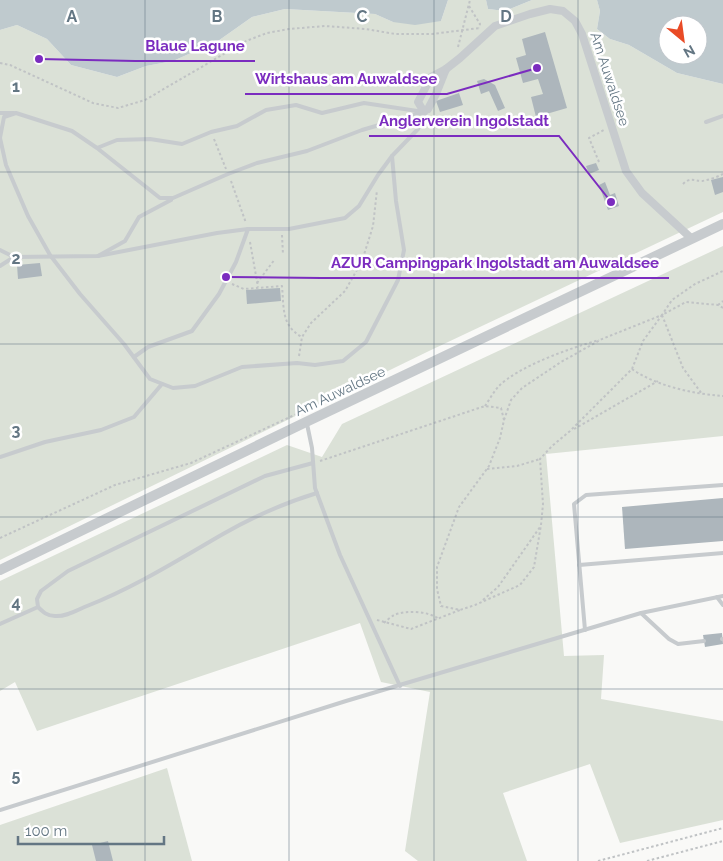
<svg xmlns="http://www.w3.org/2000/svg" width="723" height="861" viewBox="0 0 723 861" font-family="Raleway,sans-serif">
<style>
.green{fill:#dbe1d7}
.water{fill:#bfcace;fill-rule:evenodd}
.building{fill:#adb6bc}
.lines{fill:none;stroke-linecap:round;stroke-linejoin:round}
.path{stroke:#c0c3c5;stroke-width:2;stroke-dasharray:2.5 2.5;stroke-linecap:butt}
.service{stroke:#c7cbce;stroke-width:4}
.minor{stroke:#c7cbce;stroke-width:8}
.tertiary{stroke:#c7cbce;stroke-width:10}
.grid{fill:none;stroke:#637683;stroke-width:1;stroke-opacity:0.55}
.labels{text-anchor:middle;stroke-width:5;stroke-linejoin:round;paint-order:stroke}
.street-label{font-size:14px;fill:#637683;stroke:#fff}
.grid-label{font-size:16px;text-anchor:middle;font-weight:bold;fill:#637683;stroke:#fff;stroke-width:5;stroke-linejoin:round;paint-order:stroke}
.leader{fill:none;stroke:#7b2cbf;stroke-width:2}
.callout-dot{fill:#7b2cbf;stroke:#fff;stroke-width:2}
.callout-label{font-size:15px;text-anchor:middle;font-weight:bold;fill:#7b2cbf;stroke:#fff;stroke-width:5;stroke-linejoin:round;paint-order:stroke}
</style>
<rect width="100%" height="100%" fill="#f9f9f7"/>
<g class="green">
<polygon points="448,0 486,0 488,9 505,11 532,0 597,0 600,11 597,29 610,39 629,45 677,73 723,84 723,212 429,351 0,560 0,30 17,25 47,39 71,65 117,77 146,66 173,61 218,41 252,17 285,9 375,14 393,22 441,21"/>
<polygon points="723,246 723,436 546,454 564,656 604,655 601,699 723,721 723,820 620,843 590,764 503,793 527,861 418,861 405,851 430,692 381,682 360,623 37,731 15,682 0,691 0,581 287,445 322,457 342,424"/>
<polygon points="167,768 192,861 0,861 0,825"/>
</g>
<g class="water">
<polygon points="0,0 448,0 441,21 415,25 393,22 375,14 285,9 252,17 218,41 173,61 146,66 117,77 71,65 47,39 17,25 0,30"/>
<polygon points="486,0 532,0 505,11 488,9"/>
<path d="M 597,0 L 723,0 L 723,84 L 677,73 L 629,45 L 610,39 L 597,29 L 600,11 ZM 668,25 L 698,25 L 698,55 L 668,55 Z"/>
</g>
<g class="building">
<polygon points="545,32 567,108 536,117 531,97 543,94 538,79 523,83 516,58 526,55 522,39"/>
<polygon points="484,79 495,85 505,108 498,111 489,91 481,94 477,81"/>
<polygon points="459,93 463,105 440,112 436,101"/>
<polygon points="596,163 599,170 589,174 586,166"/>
<polygon points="723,177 723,192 715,195 711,180"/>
<polygon points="605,182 610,195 615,193 619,206 608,210 599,185"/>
<polygon points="40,263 42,276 18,279 17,265"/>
<polygon points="280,288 281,301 247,304 246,290"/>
<polygon points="723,498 723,541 625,549 622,507"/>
<polygon points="722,633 723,644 705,647 703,635"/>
<polygon points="108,841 113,861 96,861 92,845"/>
</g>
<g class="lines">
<g class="path">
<polyline points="469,6 480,24 479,28"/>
<polyline points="458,47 470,0"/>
<polyline points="597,49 601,61"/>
<polyline points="0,63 10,65 93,103 118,108 145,100 246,41 267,33 289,29 325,26 366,29 395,34 432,34 480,28"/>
<polyline points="214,139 226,169"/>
<polyline points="599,162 589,138 604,130"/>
<polyline points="231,181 246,223"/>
<path d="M 683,184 C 690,177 694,181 702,181 C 709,180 717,177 723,174"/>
<polyline points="282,235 283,255"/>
<polyline points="250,242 258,287"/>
<polyline points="257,283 275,259"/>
<path d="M 232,284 L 244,289 L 282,286 C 284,307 281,326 302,337"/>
<polyline points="718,305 723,301"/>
<polyline points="662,315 683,368 702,394"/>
<polyline points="299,356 302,337 311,323 345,291 362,261 373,226 377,190"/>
<path d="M 632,369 C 656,386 694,394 723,396"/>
<path d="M 485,406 C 489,400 493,393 498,387 C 518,366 571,348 599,340"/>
<polyline points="504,420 511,400 522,388 561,362 602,339 662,315 672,300 695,284 723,271"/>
<polyline points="574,429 658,381"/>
<polyline points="320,461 485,406 501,408 504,420 500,438 489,466 459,507 437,567 437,589 441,606 460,610 475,605 520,585 534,567 541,525 543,504 540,459 552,446 570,431 632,369 643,341 662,315 686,302 718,305 723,308"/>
<polyline points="487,469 517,466 540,459"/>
<polyline points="0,538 115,485 191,463 374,378"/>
<polyline points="483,600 498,587 540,527"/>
<polyline points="377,620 411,629 460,610"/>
<path d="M 384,623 C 387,620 391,617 394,615 C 406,610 429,611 439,619"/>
<polyline points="598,861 723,828"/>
<polyline points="647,861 723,841"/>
</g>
<g class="service">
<polyline points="0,113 14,113"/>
<polyline points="706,122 723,116"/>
<polyline points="97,148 117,140 150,139 182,144 211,132 237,126 266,110 296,105 322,113 364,103 424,112 418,129 392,156 396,201 404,250 398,280 366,342 343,361 315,365 297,363 242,367 195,386 173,388 150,379 124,344 80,294 50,255 28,216 6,165 0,138 4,117 16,113 72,131 97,148 160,198 173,198 228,174 257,163 307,151 362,130 424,112 425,112"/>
<polyline points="0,250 14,257"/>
<polyline points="98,256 217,233 248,229 289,229 345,218 359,206 378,175 392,156"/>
<polyline points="0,266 14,257 98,256 125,241 139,217 171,200"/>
<polyline points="134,357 148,347 192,331 219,294 236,262 248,229"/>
<polyline points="307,424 312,448 315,488 340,555 400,686"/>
<polyline points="0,457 45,442 101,430 134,417 162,384"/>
<polyline points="579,565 723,553"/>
<polyline points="717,597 723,605"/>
<path d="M 38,607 C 43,612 47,616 55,616 C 66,617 77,610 87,606 C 135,587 178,560 223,534 C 253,517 284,503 317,493"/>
<polyline points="641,613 669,639 678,644 704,641"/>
<polyline points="0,624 38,607 37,599 41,591 68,571 265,476 313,463"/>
<polyline points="585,630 574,504 586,495 723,485"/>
<polyline points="722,639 723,639"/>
<polyline points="0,810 346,701 641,613 723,596"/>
</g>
<g class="minor">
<polyline points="428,109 436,94 446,69"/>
<polyline points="424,112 418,102 431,77 446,69 460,58 495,26 530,14 550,9 563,11 575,21 582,34 626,171 642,193 692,239"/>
</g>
<polyline class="tertiary" points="0,570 306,422 723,224"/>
</g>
<path class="grid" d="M 145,0 L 145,861M 289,0 L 289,861M 434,0 L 434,861M 578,0 L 578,861M 0,172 L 723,172M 0,344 L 723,344M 0,517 L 723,517M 0,689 L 723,689"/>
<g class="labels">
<g class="street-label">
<text transform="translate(610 79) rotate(72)" y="5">Am Auwaldsee</text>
<text transform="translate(340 391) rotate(-25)" y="5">Am Auwaldsee</text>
</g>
</g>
<g class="grid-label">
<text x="72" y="22">A</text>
<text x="217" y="22">B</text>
<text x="362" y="22">C</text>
<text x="506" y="22">D</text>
<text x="16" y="92">1</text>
<text x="16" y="264">2</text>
<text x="16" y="436">3</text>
<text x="16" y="608">4</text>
<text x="16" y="781">5</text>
</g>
<path class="leader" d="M39 59L135 61H255M537 68L447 94H245M611 202L559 136H369M226 277L321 278H669"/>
<g class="callout-dot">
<circle cx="39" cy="59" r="5"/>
<circle cx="537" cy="68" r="5"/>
<circle cx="611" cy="202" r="5"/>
<circle cx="226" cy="277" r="5"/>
</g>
<g class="callout-label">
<text x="195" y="51">Blaue Lagune</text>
<text x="346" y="84">Wirtshaus am Auwaldsee</text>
<text x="464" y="126">Anglerverein Ingolstadt</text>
<text x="495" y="268">AZUR Campingpark Ingolstadt am Auwaldsee</text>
</g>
<g transform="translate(683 40) rotate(151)"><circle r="24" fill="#ffffff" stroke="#c1c8cd"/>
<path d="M0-4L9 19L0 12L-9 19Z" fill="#e94b26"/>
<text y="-8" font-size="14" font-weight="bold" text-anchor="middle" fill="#637683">N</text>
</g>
<path d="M18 836v8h146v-8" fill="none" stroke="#637683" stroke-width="2.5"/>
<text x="25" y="836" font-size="15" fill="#637683" stroke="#ffffff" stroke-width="4" paint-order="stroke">100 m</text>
</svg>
